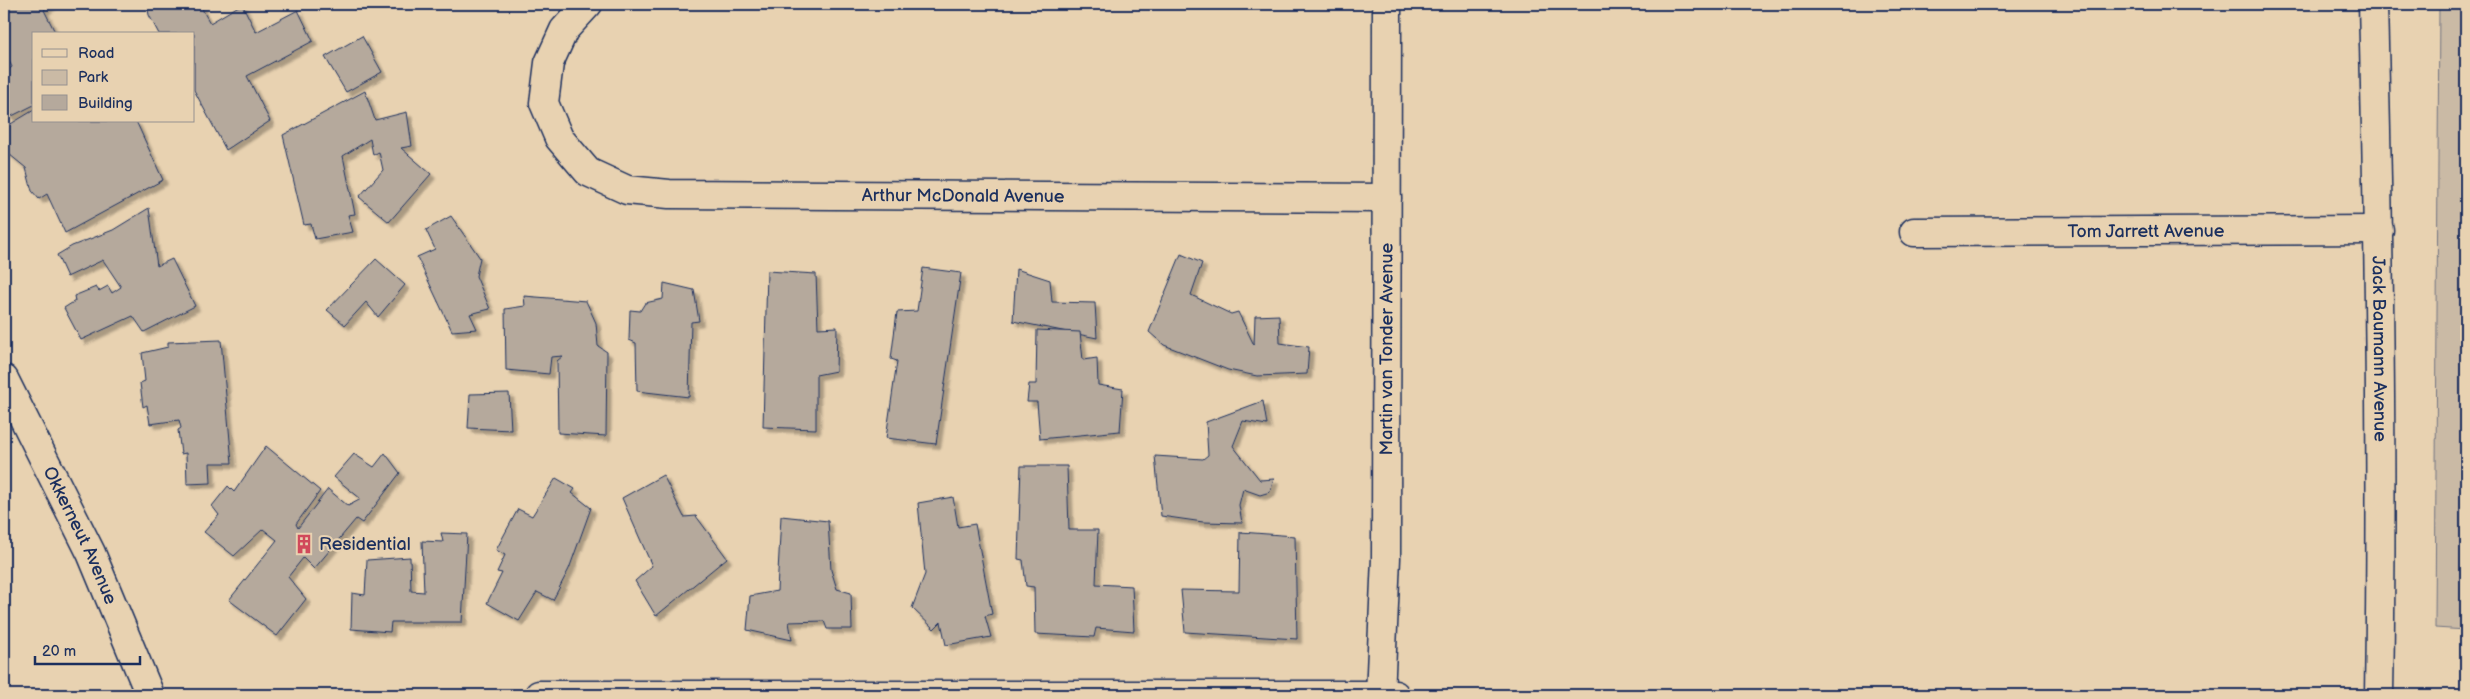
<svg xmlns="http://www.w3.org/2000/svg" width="2470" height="699" viewBox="0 0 2470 699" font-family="'Balsamiq Sans',sans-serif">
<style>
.green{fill:#cabaa5;stroke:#727482}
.building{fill:#b5a99c;stroke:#1b2f5e;filter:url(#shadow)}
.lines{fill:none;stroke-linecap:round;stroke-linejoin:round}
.minor-casing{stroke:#1b2f5e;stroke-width:31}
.minor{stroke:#e8d2b1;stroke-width:28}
.labels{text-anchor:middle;stroke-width:4;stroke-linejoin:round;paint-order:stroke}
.street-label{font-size:18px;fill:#1b2f5e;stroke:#e8d2b1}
.poi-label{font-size:18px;fill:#1b2f5e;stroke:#e8d2b1;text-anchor:start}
</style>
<defs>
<filter id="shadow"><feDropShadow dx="4.5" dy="4.5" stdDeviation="1" flood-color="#0004"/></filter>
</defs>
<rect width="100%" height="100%" fill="#e8d2b1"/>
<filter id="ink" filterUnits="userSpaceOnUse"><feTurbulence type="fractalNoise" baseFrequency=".02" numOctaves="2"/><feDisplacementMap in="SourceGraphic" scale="10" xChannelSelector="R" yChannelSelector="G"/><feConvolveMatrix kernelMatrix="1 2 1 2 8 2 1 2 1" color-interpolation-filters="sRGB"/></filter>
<g filter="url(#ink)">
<polygon class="green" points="2439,4 2466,4 2466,630 2435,628"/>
<g class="building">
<polygon points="4,4 52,4 44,10 56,34 34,34 34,105 10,117 4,105 4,73 12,67 4,51"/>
<polygon points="147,4 202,4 203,11 210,23 242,4 256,32 298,10 313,41 247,76 270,121 226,150 194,90 194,34 159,34 149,15"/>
<polygon points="362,36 382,72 346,92 325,57"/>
<polygon points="365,91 375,120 407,112 412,146 401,148 431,174 389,222 359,197 383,170 379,152 373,155 370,139 343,156 355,214 348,215 353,232 315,239 311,224 304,225 283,135"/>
<polygon points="34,110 34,121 136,121 163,180 65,233 47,194 39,199 32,191 26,168 4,150 4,128"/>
<polygon points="149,208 157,266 172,259 195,306 144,332 133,316 81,340 64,308 75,301 74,296 96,287 99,291 108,286 112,293 121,287 103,260 67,277 57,255 72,246 113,230"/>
<polygon points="451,216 480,258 476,276 490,309 470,314 477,329 452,331 417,257 435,249 426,230"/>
<polygon points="1181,254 1202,263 1191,295 1231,314 1238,312 1254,345 1255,316 1279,315 1280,343 1309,347 1307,374 1257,376 1228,370 1164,345 1149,332"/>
<polygon points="376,259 405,285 378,317 366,302 345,325 327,310"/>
<polygon points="923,268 961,273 936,444 886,438 897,361 891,359 897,312 917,311"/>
<polygon points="1016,269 1050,280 1052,302 1095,303 1097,338 1013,321"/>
<polygon points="767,271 816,274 818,328 837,327 836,371 816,375 816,429 763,427"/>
<polygon points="664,283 694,290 699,321 691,322 689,397 637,391 636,343 629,340 630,310 640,311 645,303 663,299"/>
<polygon points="524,296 586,301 596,323 598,346 607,352 606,436 558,433 557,361 563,356 551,357 549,374 506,370 505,309 525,306"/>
<polygon points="1037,330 1080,332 1083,360 1097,358 1098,385 1123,389 1120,431 1040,439 1037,402 1027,402 1029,384 1036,384"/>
<polygon points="221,340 232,463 210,463 211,483 187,484 186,453 181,454 178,430 181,428 179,420 150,424 147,405 143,407 140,383 145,381 142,353 168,347 168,342"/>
<polygon points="509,393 511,430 468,428 470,394"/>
<polygon points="1263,401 1267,425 1243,421 1233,446 1260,480 1274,479 1270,492 1260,495 1243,489 1239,505 1242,523 1203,522 1161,516 1155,456 1203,459 1208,455 1206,422"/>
<polygon points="266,446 320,491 296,524 298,528 328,489 348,506 361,499 334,477 354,454 374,467 385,453 400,473 362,523 356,519 314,569 303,558 288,577 306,599 277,636 229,600 277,540 263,529 234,556 204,532 219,515 212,506 228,486 234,492"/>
<polygon points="1021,466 1067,466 1069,530 1098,530 1096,584 1132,586 1134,631 1096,628 1094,637 1035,634 1034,587 1026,586 1023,560 1018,559"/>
<polygon points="663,475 684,517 696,516 727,558 656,616 635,581 652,566 622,498"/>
<polygon points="556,478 575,489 572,493 591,508 569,569 553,600 537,592 519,621 487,603 502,573 497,572 505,555 496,550 518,509 532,516"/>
<polygon points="953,497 958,527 975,524 992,614 985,616 991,637 946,645 941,622 934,629 912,608 925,574 918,503"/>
<polygon points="781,516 828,521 831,570 837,589 851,593 852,629 827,629 824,621 789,622 792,640 747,630 750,596 777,591"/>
<polygon points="1240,532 1295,536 1297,639 1185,632 1181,590 1239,591"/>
<polygon points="441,533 467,534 462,622 391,622 390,632 351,629 352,593 365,595 367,560 410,557 411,591 424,592 422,541 443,542"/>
</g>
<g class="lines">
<defs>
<g id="minor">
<path id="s1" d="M 588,4 L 564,30 L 549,63 L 544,103 L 559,138 L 588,172 L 627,190 L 669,194 L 1387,198"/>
<path id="s2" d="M 2373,4 C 2379,234 2383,465 2379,695"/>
<path id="s3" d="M 1914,232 L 2379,230"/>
<path id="s4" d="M 4,379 L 91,553 L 150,695"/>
<polyline points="539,695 1395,695"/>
<path id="s5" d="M 1380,695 L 1386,558 L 1387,4"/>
</g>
</defs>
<use href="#minor" class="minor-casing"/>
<use href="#minor" class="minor"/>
</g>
</g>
<defs>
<symbol id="building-bare" viewBox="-9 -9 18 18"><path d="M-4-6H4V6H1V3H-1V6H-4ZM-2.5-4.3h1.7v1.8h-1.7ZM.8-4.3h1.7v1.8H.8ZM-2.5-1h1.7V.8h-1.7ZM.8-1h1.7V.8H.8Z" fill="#d1495b" stroke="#e8d2b1" stroke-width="2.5" paint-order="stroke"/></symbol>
</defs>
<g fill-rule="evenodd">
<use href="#building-bare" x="290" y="530" width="28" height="28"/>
</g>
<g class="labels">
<g class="street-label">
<text dy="6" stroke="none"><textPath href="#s1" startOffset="574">Arthur McDonald Avenue</textPath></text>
<text dy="6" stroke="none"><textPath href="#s3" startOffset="232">Tom Jarrett Avenue</textPath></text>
<text dy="6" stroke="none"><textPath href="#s5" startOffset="346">Martin van Tonder Avenue</textPath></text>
<text dy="6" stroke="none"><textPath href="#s2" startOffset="345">Jack Baumann Avenue</textPath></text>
<text dy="6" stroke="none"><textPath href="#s4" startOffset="174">Okkerneut Avenue</textPath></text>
</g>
<g class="poi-label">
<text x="319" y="550">Residential</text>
</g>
</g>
<rect width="2470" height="699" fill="none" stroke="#e8d2b1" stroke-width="20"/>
<rect x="10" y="10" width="2450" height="679" fill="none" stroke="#1b2f5e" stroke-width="2" filter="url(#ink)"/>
<rect x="32" y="32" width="162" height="90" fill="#e8d2b1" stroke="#969190"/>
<rect x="42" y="49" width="25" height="8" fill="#e8d2b1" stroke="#969190"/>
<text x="78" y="58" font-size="15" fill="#1b2f5e">Road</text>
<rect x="42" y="70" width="25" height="15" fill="#cabaa5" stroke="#969190"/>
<text x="78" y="82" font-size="15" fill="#1b2f5e">Park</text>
<rect x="42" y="95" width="25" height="15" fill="#b5a99c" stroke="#969190"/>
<text x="78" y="108" font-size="15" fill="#1b2f5e">Building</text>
<path d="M35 656v8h105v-8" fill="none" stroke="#1b2f5e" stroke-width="2.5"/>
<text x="42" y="656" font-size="15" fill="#1b2f5e" stroke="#e8d2b1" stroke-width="4" paint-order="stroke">20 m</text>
</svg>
